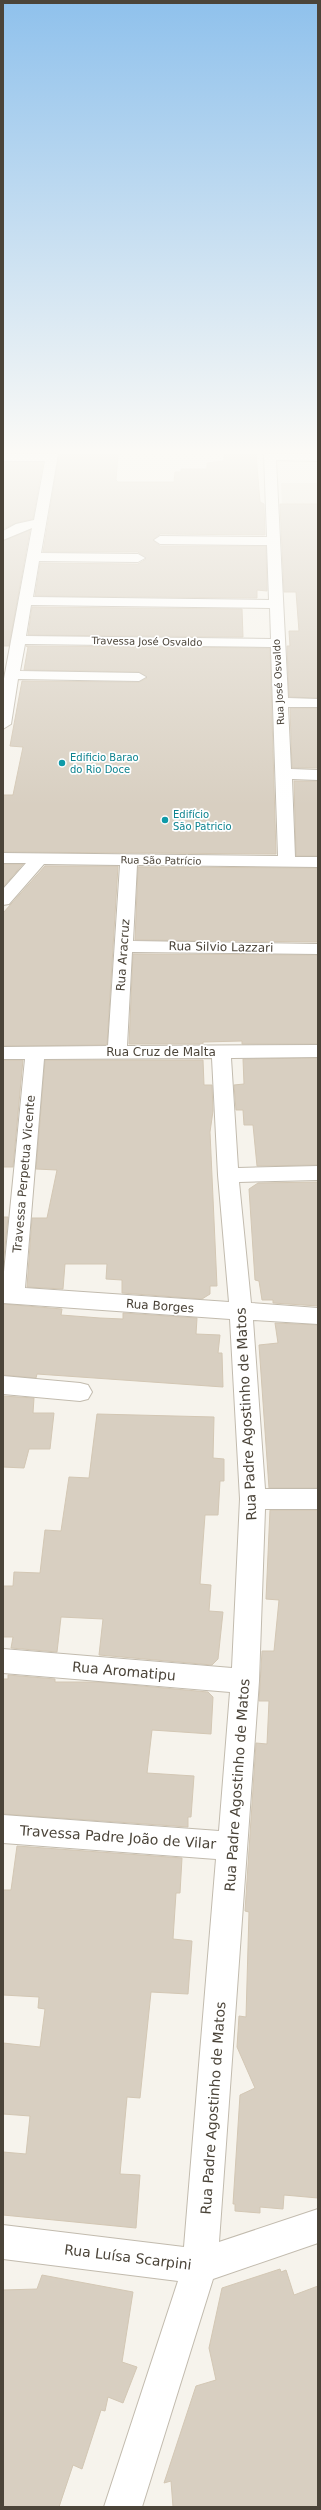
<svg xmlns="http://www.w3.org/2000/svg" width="321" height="2510" viewBox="0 0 321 2510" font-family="'DejaVu Sans',sans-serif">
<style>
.residential{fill:#eae5da}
.building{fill:#d8cfc1;stroke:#d3c7b4}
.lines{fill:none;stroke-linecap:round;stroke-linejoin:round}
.minor-casing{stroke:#c2bbae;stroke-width:2}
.minor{fill:#fff;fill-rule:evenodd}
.culture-dot{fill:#0f9aa8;stroke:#fff;stroke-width:1.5}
.labels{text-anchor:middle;stroke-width:3.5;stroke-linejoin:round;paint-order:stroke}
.far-street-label{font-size:10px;fill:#4b4439;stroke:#fff}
.far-culture-label{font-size:10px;fill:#0d838f;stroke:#fff;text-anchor:start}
.street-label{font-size:12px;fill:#4b4439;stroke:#fff}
.near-street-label{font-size:14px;fill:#4b4439;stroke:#fff}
</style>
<rect width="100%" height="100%" fill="#f6f3ec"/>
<polygon class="residential" points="281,483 318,483 318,551 282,507"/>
<g class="building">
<polygon points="59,454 118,454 116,480 118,482 174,482 175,472 181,472 181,469 207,469 207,463 224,461 224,454 256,454 260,502 264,504 265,535 160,534 153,540 160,546 266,546 267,591 257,590 257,598 35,596 40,563 138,564 146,559 138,552 43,552"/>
<polygon points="3,462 43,462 33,519 16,523 3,529"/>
<polygon points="280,504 318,504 318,698 289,697 287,646 290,646 289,631 299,631 296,592 284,592"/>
<polygon points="30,530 9,646 3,646 3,541"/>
<polygon points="32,607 242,609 243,637 28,635"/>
<polygon points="26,646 270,648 276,854 3,852 3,795 13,795 23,747 10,746 22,681 139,682 147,678 139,672 24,670 28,647"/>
<polygon points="290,708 318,708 318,768 292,768"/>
<polygon points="294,781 318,781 318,856 296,856"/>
<polygon points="3,864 23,864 3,887"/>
<polygon points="45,866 118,866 107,1045 3,1046 3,913"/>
<polygon points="138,867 318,868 318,942 135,940"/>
<polygon points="133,954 318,955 318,1044 242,1044 242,1041 203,1042 203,1044 129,1044"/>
<polygon points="318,1058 318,1165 257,1166 253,1125 244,1125 243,1110 236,1110 234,1085 244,1084 243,1059"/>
<polygon points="3,1060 23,1060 13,1167 3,1167"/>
<polygon points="45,1060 203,1060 204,1085 212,1085 213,1111 210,1132 217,1286 210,1286 210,1294 202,1299 122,1293 122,1280 106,1279 107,1264 65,1264 63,1289 27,1287 32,1218 47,1218 57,1170 36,1169"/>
<polygon points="318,1182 318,1306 273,1303 273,1300 262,1300 259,1281 255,1280 249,1189 258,1183"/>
<polygon points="3,1217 8,1217 3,1267"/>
<polygon points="3,1304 62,1309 61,1315 100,1318 123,1319 123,1313 197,1318 196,1334 220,1335 218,1353 222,1353 223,1387 37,1374 36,1378 3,1375"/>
<polygon points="275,1323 318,1325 318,1488 269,1488 259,1345 278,1343"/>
<polygon points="3,1396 34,1398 33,1413 54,1413 50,1449 29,1449 24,1468 3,1467"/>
<polygon points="97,1414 214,1417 213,1458 224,1459 224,1481 220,1481 218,1515 205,1515 200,1584 211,1585 209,1611 223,1612 218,1659 212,1665 99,1655 103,1619 61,1617 57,1652 11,1648 13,1637 3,1637 3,1586 13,1586 14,1572 40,1573 45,1530 61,1531 69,1477 89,1478"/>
<polygon points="270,1510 318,1510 318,2198 284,2195 283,2209 260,2207 260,2213 235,2211 235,2204 233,2204 240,2095 255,2088 237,2047 239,2016 246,2017 249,1912 245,1911 256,1743 267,1744 269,1701 259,1701 262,1651 274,1651 279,1600 266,1599"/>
<polygon points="8,1675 55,1679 55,1682 97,1682 208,1692 213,1697 211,1734 152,1730 147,1773 194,1776 191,1817 188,1817 188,1827 3,1814 3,1679 8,1679"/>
<polygon points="17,1846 182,1858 180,1893 176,1893 173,1939 192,1941 188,1994 151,1992 140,2098 127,2097 120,2174 140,2175 136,2228 3,2215 3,2152 26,2154 30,2116 3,2114 3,2043 40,2047 45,2009 38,2008 39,1997 3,1995 3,1890 11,1890"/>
<polygon points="280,2269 281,2272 286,2270 294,2295 318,2286 318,2507 173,2507 171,2481 164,2483 196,2386 216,2380 209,2348 222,2288"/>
<polygon points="42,2275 133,2292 122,2362 137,2367 123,2403 108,2397 105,2411 101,2410 82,2469 73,2465 59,2507 3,2507 3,2290 37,2289"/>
</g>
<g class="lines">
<defs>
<g id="minor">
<path d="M 3,454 L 58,454 L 41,553 L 138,554 L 145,558 L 138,562 L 39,561 L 33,597 L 269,600 L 267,545 L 160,544 L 154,540 L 160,536 L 267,537 L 264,454 L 318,454 L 318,461 L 276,460 L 288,698 L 318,699 L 318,707 L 288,707 L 291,769 L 318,770 L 318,780 L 292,779 L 295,857 L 318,857 L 318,867 L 137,865 L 133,941 L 318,944 L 318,954 L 132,952 L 127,1046 L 318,1045 L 318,1057 L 231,1058 L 238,1168 L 318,1166 L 318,1180 L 239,1182 L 251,1303 L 318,1308 L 318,1324 L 253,1320 L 265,1489 L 318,1489 L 318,1509 L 265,1509 L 259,1681 L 219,2242 L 318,2209 L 318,2243 L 213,2279 L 142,2507 L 104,2507 L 178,2281 L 3,2259 L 3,2225 L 184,2247 L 216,1859 L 3,1843 L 3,1815 L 219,1831 L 230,1692 L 3,1673 L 3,1649 L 232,1668 L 240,1499 L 230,1319 L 3,1303 L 3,1282 L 25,1059 L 3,1059 L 3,1047 L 108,1046 L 120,865 L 44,864 L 9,904 L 3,905 L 3,889 L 26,863 L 3,863 L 3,853 L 278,856 L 271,647 L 25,644 L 20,671 L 139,673 L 146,677 L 139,681 L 18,679 L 11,724 L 3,729 L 3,684 L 32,528 L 3,540 L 3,531 L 16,524 L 34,520 L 45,461 L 3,461 ZM 31,605 L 270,608 L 271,639 L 26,636 ZM 212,1058 L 218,1175 L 229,1302 L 25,1288 L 44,1059 Z"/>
<polygon points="3,1376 80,1383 88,1385 92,1392 88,1399 80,1401 3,1394"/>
</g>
</defs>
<use href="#minor" class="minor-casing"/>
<use href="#minor" class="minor"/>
</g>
<linearGradient id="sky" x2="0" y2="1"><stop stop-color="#8fc1ec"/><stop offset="0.56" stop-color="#fbfaf6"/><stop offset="1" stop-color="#fbfaf6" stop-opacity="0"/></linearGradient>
<rect width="321" height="806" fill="url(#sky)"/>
<g class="culture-dot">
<circle cx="62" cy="763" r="4"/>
<circle cx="165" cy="820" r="4"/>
</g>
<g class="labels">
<g class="far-street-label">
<text transform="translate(147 641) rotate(1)" y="4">Travessa José Osvaldo</text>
<text transform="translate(278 682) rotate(-93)" y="4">Rua José Osvaldo</text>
<text transform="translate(161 860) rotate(1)" y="4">Rua São Patrício</text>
</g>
<g class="far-culture-label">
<text x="70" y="761">Edificio Barao<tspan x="70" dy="12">do Rio Doce</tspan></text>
<text x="173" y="818">Edifício<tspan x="173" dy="12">São Patricio</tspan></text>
</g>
<g class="street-label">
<text transform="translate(221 947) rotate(1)" y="4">Rua Silvio Lazzari</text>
<text transform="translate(123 955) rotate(-86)" y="4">Rua Aracruz</text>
<text x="161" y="1056">Rua Cruz de Malta</text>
<text transform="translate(24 1174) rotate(-85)" y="4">Travessa Perpetua Vicente</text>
<text transform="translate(160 1306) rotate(4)" y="4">Rua Borges</text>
</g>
<g class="near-street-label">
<text transform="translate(246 1414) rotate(-93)" y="5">Rua Padre Agostinho de Matos</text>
<text transform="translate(124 1671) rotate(5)" y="5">Rua Aromatipu</text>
<text transform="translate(237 1785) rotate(-86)" y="5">Rua Padre Agostinho de Matos</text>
<text transform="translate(118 1837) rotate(4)" y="5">Travessa Padre João de Vilar</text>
<text transform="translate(213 2108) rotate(-86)" y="5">Rua Padre Agostinho de Matos</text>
<text transform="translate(128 2257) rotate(7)" y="5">Rua Luísa Scarpini</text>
</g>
</g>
<rect width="321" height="2510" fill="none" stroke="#4b4439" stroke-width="8"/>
</svg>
